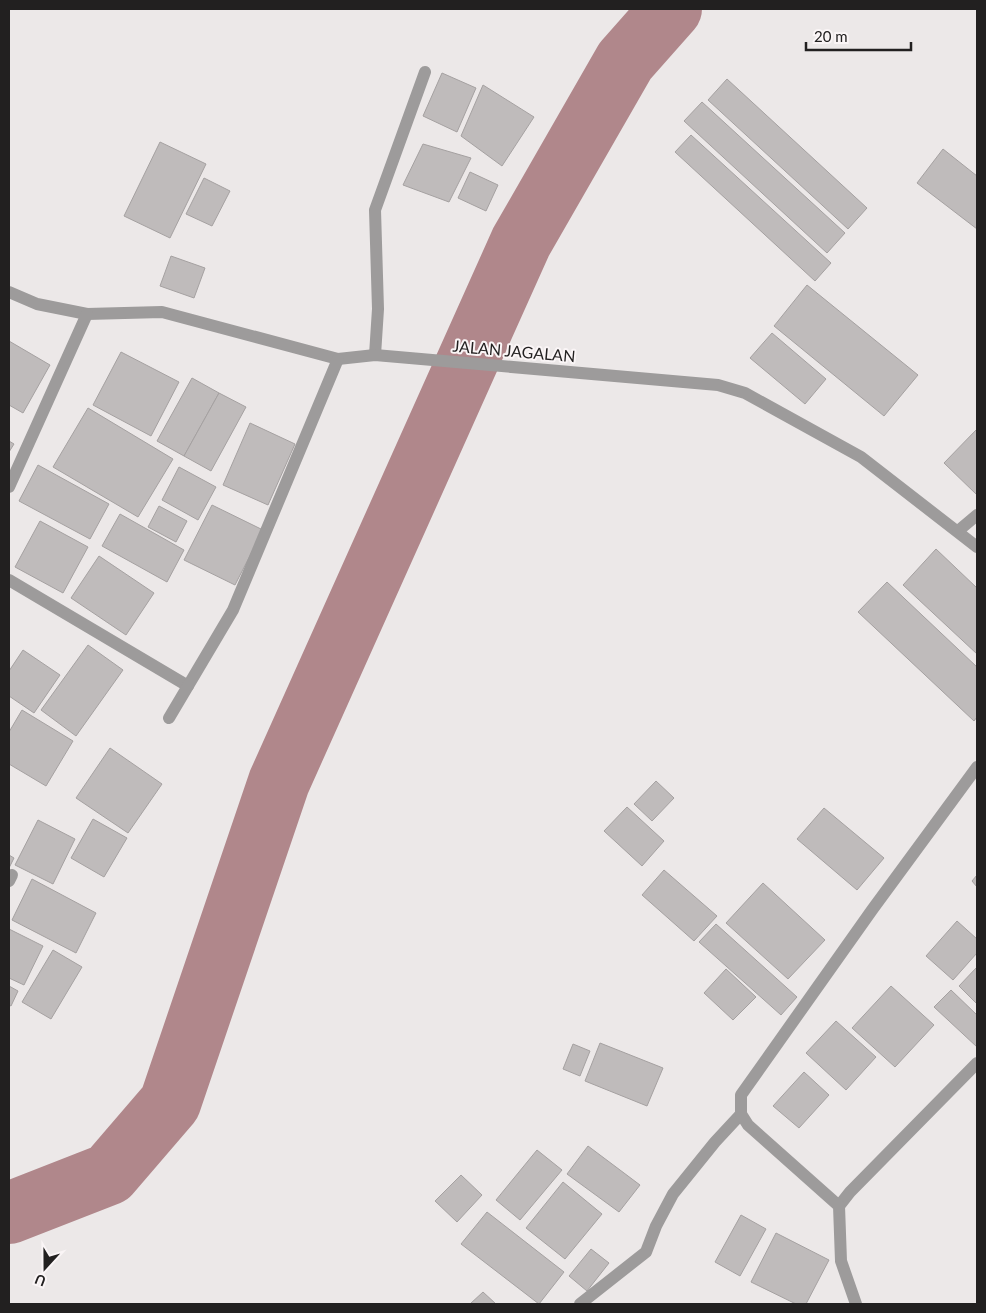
<svg xmlns="http://www.w3.org/2000/svg" width="986" height="1313" viewBox="0 0 986 1313" font-family="Lato,sans-serif">
<style>
.lines{fill:none;stroke-linecap:round;stroke-linejoin:round}
.river{stroke:#b0878b;stroke-width:62}
.building{fill:#bfbbbb;stroke:#a5a1a1}
.lane{stroke:#9d9b9b;stroke-width:12}
.street{stroke:#9d9b9b;stroke-width:12}
.labels{text-anchor:middle;stroke-width:4;stroke-linejoin:round;paint-order:stroke}
.street-label{font-size:16px;fill:#222020;stroke:#faf5f6}
</style>
<rect width="100%" height="100%" fill="#ece8e8"/>
<g class="lines">
<polyline class="river" points="9,1213 109,1174 170,1103 279,782 521,242 625,61 671,9"/>
</g>
<g class="building">
<polygon points="442,73 476,88 457,132 423,116"/>
<polygon points="727,79 867,208 848,229 708,100"/>
<polygon points="483,85 534,117 502,166 461,136"/>
<polygon points="702,102 845,233 827,253 684,121"/>
<polygon points="691,135 831,263 815,281 675,152"/>
<polygon points="160,142 206,164 170,238 124,216"/>
<polygon points="423,144 471,158 449,202 403,185"/>
<polygon points="943,149 977,176 977,229 917,183"/>
<polygon points="470,172 498,185 486,211 458,198"/>
<polygon points="204,178 230,191 212,226 186,214"/>
<polygon points="171,256 205,268 194,298 160,286"/>
<polygon points="807,285 918,375 884,416 774,326"/>
<polygon points="772,333 826,379 805,404 750,358"/>
<polygon points="9,341 50,365 23,413 9,405"/>
<polygon points="121,352 179,382 151,436 93,405"/>
<polygon points="192,378 219,393 184,456 157,441"/>
<polygon points="219,393 246,407 211,471 184,456"/>
<polygon points="88,408 173,459 138,517 53,467"/>
<polygon points="250,423 295,444 268,505 223,485"/>
<polygon points="977,429 977,493 976,494 944,463"/>
<polygon points="9,441 14,444 9,452"/>
<polygon points="38,465 109,504 90,539 19,501"/>
<polygon points="179,467 216,487 198,520 162,500"/>
<polygon points="212,505 263,530 235,585 184,560"/>
<polygon points="159,506 187,521 176,542 148,527"/>
<polygon points="120,514 184,550 167,582 102,546"/>
<polygon points="40,521 88,547 63,593 15,567"/>
<polygon points="936,549 977,588 977,654 903,585"/>
<polygon points="99,556 154,593 126,635 71,598"/>
<polygon points="887,582 977,667 977,717 974,721 858,612"/>
<polygon points="88,645 123,670 76,736 41,710"/>
<polygon points="23,650 60,675 34,713 9,696 9,671"/>
<polygon points="22,710 73,741 46,786 9,764 9,732"/>
<polygon points="110,748 162,784 128,833 76,798"/>
<polygon points="656,781 674,798 652,821 634,804"/>
<polygon points="627,807 664,841 642,866 604,831"/>
<polygon points="824,808 884,858 857,890 797,839"/>
<polygon points="93,819 127,838 104,877 71,858"/>
<polygon points="38,820 75,839 53,884 15,865"/>
<polygon points="9,855 14,858 9,868"/>
<polygon points="664,870 717,916 694,941 642,895"/>
<polygon points="977,875 977,887 972,881"/>
<polygon points="32,879 96,913 76,953 12,920"/>
<polygon points="763,883 825,940 788,979 726,923"/>
<polygon points="957,921 977,939 977,953 953,980 926,956"/>
<polygon points="716,924 797,997 781,1015 699,942"/>
<polygon points="9,929 43,946 24,985 9,978"/>
<polygon points="53,950 82,967 51,1019 22,1002"/>
<polygon points="977,967 977,1004 959,986"/>
<polygon points="726,969 756,997 733,1020 704,993"/>
<polygon points="9,986 18,991 11,1006 9,1005"/>
<polygon points="891,986 934,1025 895,1067 852,1028"/>
<polygon points="951,990 977,1015 977,1047 934,1007"/>
<polygon points="836,1021 876,1057 846,1090 806,1053"/>
<polygon points="600,1043 663,1068 647,1106 585,1081"/>
<polygon points="573,1044 590,1051 580,1076 563,1069"/>
<polygon points="804,1072 829,1095 799,1128 773,1106"/>
<polygon points="588,1146 640,1185 619,1212 567,1174"/>
<polygon points="537,1150 562,1170 520,1220 496,1200"/>
<polygon points="461,1175 482,1195 457,1222 435,1201"/>
<polygon points="563,1182 602,1214 565,1259 526,1228"/>
<polygon points="487,1212 564,1272 539,1304 461,1244"/>
<polygon points="741,1215 766,1229 740,1276 715,1262"/>
<polygon points="776,1233 829,1260 806,1304 796,1304 751,1282"/>
<polygon points="591,1249 609,1263 587,1291 569,1276"/>
<polygon points="483,1292 496,1304 470,1304"/>
</g>
<g class="lines">
<g class="lane">
<polyline points="375,355 378,309 375,210 425,72"/>
<polyline points="9,580 188,686"/>
</g>
<g class="street">
<polyline points="9,292 37,304 87,314 162,312 338,359 375,355 718,385 745,393 861,457 977,547"/>
<polyline points="9,487 87,314"/>
<polyline points="958,531 977,515"/>
<polyline points="169,718 233,610 338,359"/>
<polyline points="9,881 12,875"/>
<polyline points="839,1206 850,1192 977,1063"/>
<polyline points="580,1304 646,1252 656,1226 673,1194 715,1142 741,1114"/>
<polyline points="856,1304 841,1261 839,1206 748,1125 741,1114 741,1095 872,910 977,767"/>
</g>
</g>
<g class="labels">
<g class="street-label">
<text transform="translate(514 351) rotate(5)" y="6">JALAN JAGALAN</text>
</g>
</g>
<rect width="986" height="1313" fill="none" stroke="#222020" stroke-width="20"/>
<g transform="translate(45 1268) rotate(201)" stroke="#faf5f6" stroke-width="4" paint-order="stroke">
<path d="M0-4L9 19L0 12L-9 19Z" fill="#222020"/>
<text y="-8" font-size="14" font-weight="bold" text-anchor="middle" fill="#222020">U</text>
</g>
<path d="M806 42v8h105v-8" fill="none" stroke="#222020" stroke-width="2.5"/>
<text x="814" y="42" font-size="15" fill="#222020" stroke="#faf5f6" stroke-width="4" paint-order="stroke">20 m</text>
</svg>
